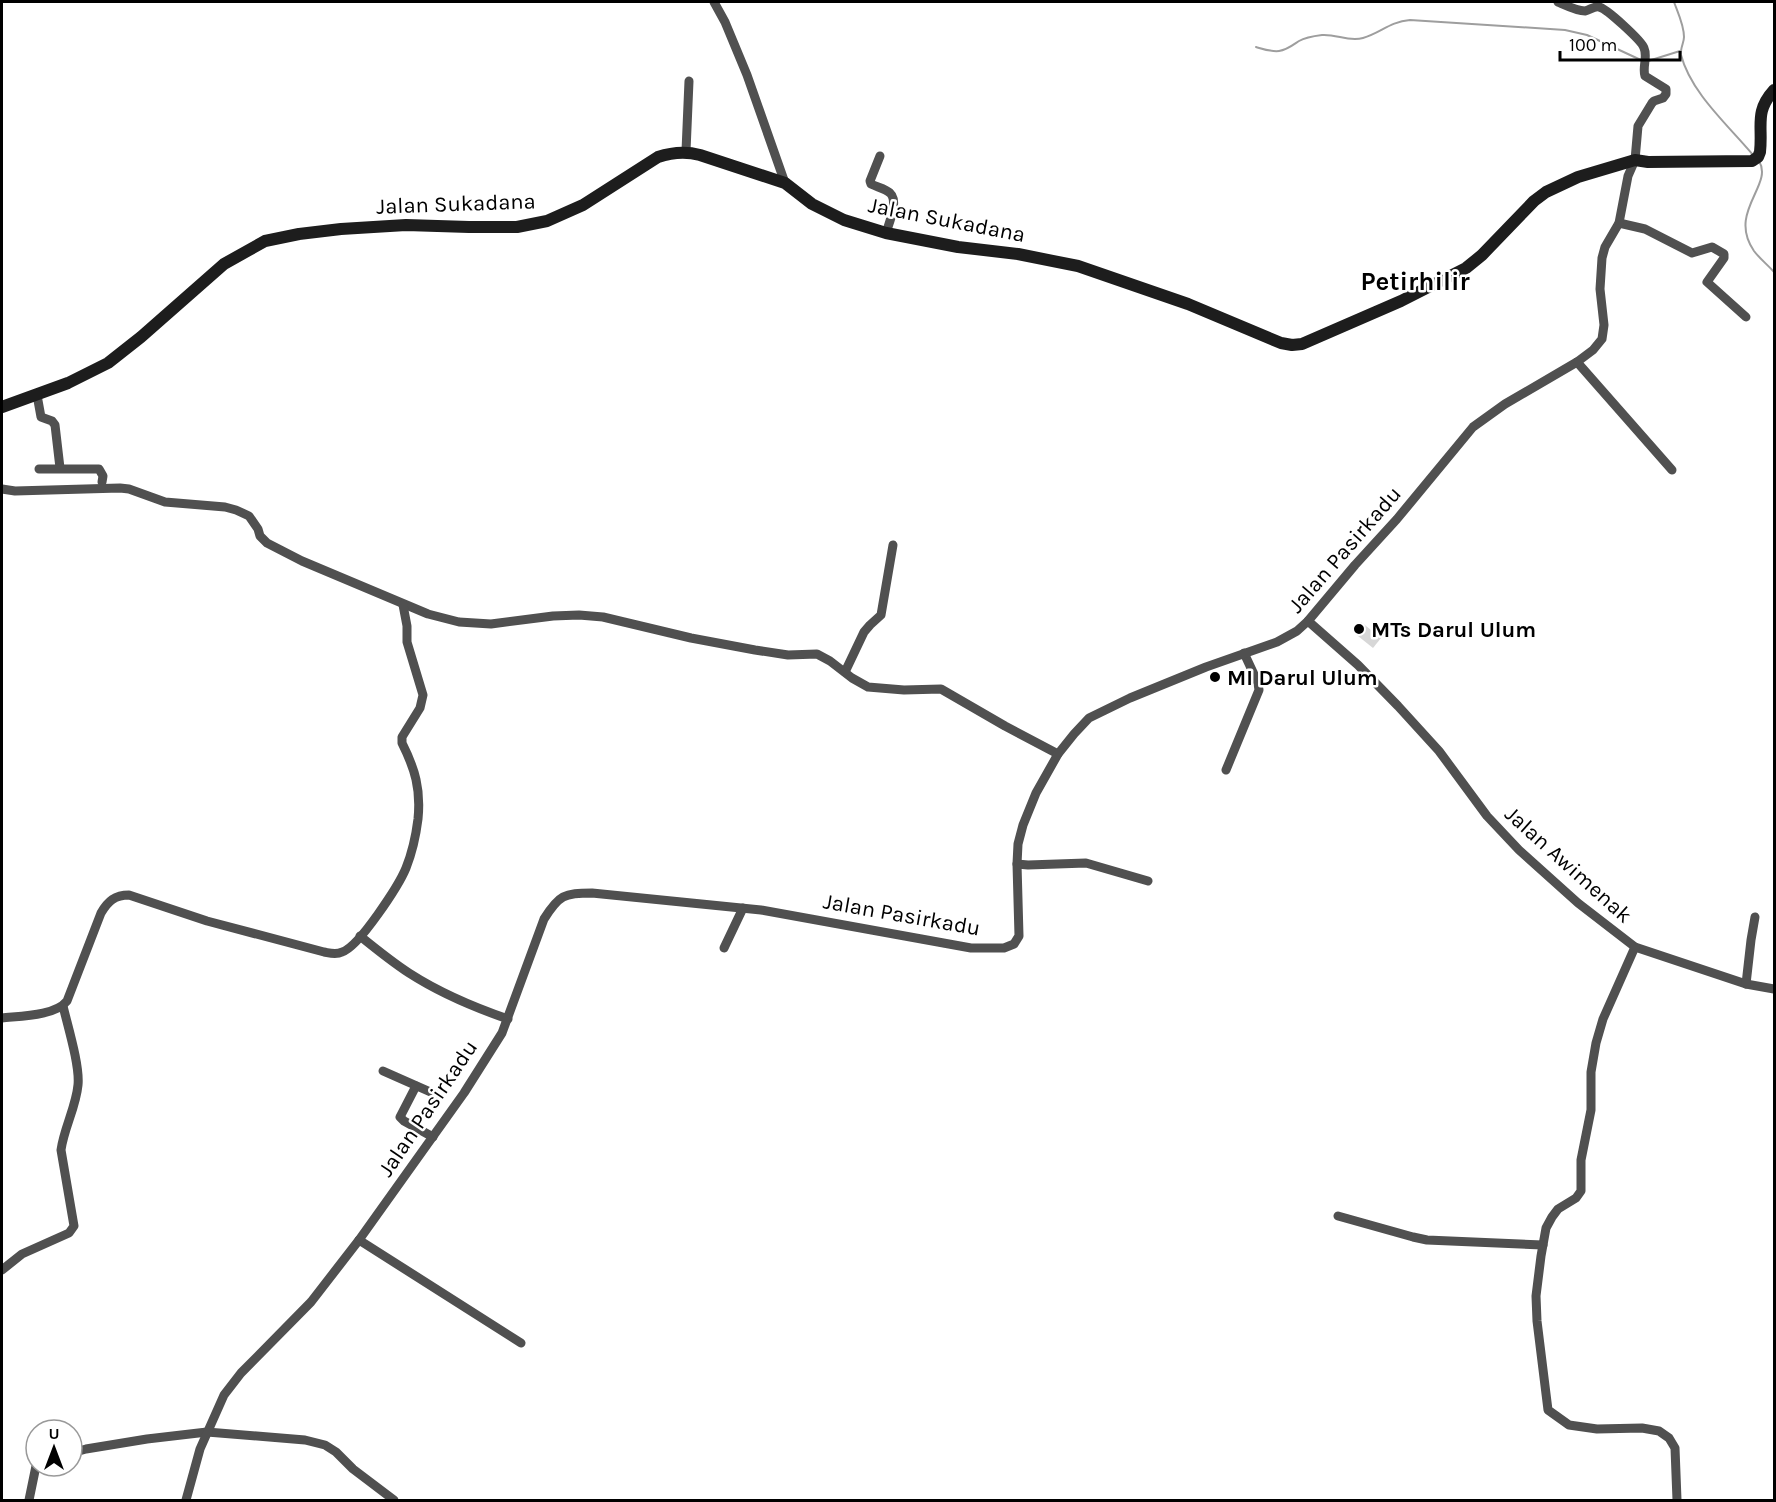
<svg xmlns="http://www.w3.org/2000/svg" width="1776" height="1502" viewBox="0 0 1776 1502" font-family="Karla,sans-serif">
<style>
.pitch{fill:#d7d7d7}
.lines{fill:none;stroke-linecap:round;stroke-linejoin:round}
.stream{stroke:#9e9e9e;stroke-width:2}
.street{stroke:#505050;stroke-width:9}
.secondary{stroke:#1d1d1d;stroke-width:12}
.poi-dot{fill:#000;stroke:#fff;stroke-width:2}
.labels{text-anchor:middle;stroke-width:5;stroke-linejoin:round;paint-order:stroke}
.street-label{font-size:22px;fill:#000;stroke:#fff}
.poi-label{font-size:22px;font-weight:bold;fill:#000;stroke:#fff;text-anchor:start}
.quarter-label{font-size:26px;font-weight:bold;fill:#000;stroke:#fff}
</style>
<rect width="100%" height="100%" fill="#fff"/>
<polygon class="pitch" points="1361,622 1381,638 1373,648 1353,632"/>
<g class="lines">
<g class="stream">
<path d="M 1674,2 C 1678,13 1684,25 1684,37 C 1684,43 1680,48 1681,55 C 1691,93 1728,125 1753,155"/>
<path d="M 1256,47 C 1263,49 1271,52 1279,51 C 1287,50 1293,45 1299,41 C 1306,37 1314,36 1322,35 C 1337,34 1348,42 1363,38 C 1381,33 1389,22 1410,20 L 1565,30 L 1587,35 L 1643,61"/>
<polyline points="1648,61 1680,51"/>
<path d="M 1759,161 C 1774,185 1727,212 1754,251 C 1760,259 1768,265 1774,272"/>
</g>
<g class="street">
<polyline points="714,2 725,22 747,75 785,183"/>
<polyline points="686,151 689,81"/>
<path d="M 880,156 L 870,181 L 871,184 C 877,187 886,189 890,193 C 899,201 889,223 886,233"/>
<polyline points="1619,223 1645,229 1692,253 1712,247 1724,254 1724,258 1707,282 1746,317"/>
<polyline points="1577,362 1672,470"/>
<polyline points="37,395 41,417 52,421 55,425 60,468"/>
<polyline points="39,469 99,469 103,476 102,482"/>
<polyline points="2,489 15,491 120,488 129,489 165,502 225,507 236,510 249,516 258,529 260,536 267,543 302,561 428,614 459,622 491,624 553,616 579,615 603,617 691,638 755,650 788,655 817,654 830,661 852,678 868,687 904,690 941,689 1005,726 1058,754"/>
<polyline points="1308,621 1358,665 1398,706 1439,751 1487,816 1519,850 1578,903 1635,947 1746,984 1774,989"/>
<polyline points="845,672 864,632 870,625 881,615 893,545"/>
<polyline points="1226,770 1259,690 1258,683 1244,653"/>
<polyline points="1017,864 1028,865 1086,863 1148,881"/>
<path d="M 360,936 C 376,949 392,962 409,973 C 440,993 473,1007 508,1019"/>
<polyline points="1635,947 1603,1019 1596,1043 1591,1072 1591,1110 1581,1160 1581,1191 1576,1198 1558,1209 1552,1217 1546,1228 1541,1256 1536,1296 1537,1321 1548,1410 1569,1425 1597,1429 1642,1428 1659,1431 1669,1438 1675,1448 1677,1500"/>
<polyline points="724,948 743,908"/>
<polyline points="1746,984 1751,940 1755,917"/>
<path d="M 2,1018 C 20,1016 55,1016 67,1001 L 101,913 C 108,901 115,895 129,895 L 207,921 L 324,952 C 330,953 336,955 342,952 C 359,947 399,885 406,868 C 412,853 416,835 418,819 C 421,789 415,769 402,743 L 402,737 L 420,708 L 423,695 L 407,642 L 407,626 L 403,605"/>
<polyline points="383,1071 435,1094"/>
<polyline points="416,1086 400,1117 404,1121 433,1137"/>
<polyline points="1338,1216 1413,1237 1427,1240 1543,1245"/>
<polyline points="359,1240 521,1343"/>
<path d="M 2,1270 L 22,1254 L 69,1233 L 74,1226 L 61,1150 C 64,1128 76,1107 78,1085 C 80,1066 68,1027 63,1006"/>
<polyline points="72,1453 86,1449 147,1439 207,1432 305,1440 325,1445 336,1452 353,1469 394,1500"/>
<polyline points="29,1500 36,1466"/>
<path d="M 186,1500 L 200,1449 L 224,1395 L 241,1373 L 311,1302 L 359,1240 L 464,1093 L 502,1033 L 544,919 C 559,895 564,893 592,893 L 761,910 L 971,948 L 1004,948 L 1014,944 L 1019,936 L 1017,864 L 1018,844 L 1023,825 L 1036,793 L 1058,754 L 1074,734 L 1089,718 L 1130,698 L 1206,667 L 1277,642 L 1297,631 L 1308,621 L 1355,565 L 1397,519 L 1473,427 L 1505,404 L 1577,362 L 1593,350 L 1602,339 L 1604,325 L 1600,289 L 1602,258 L 1605,247 L 1619,223 L 1628,176 L 1635,160 L 1638,126 L 1652,103 L 1654,101 L 1663,98 L 1666,94 L 1666,89 L 1645,76 C 1642,67 1648,57 1644,48 C 1642,41 1606,8 1599,7 C 1594,6 1590,10 1585,11 C 1577,11 1565,5 1558,2"/>
</g>
<path class="secondary" d="M 2,407 L 68,383 L 108,363 L 141,337 L 224,264 L 265,241 L 299,234 L 341,229 L 406,225 L 469,227 L 517,227 L 547,221 L 583,205 L 658,157 C 673,152 685,151 700,155 L 785,183 L 812,204 L 844,220 L 886,233 L 958,247 L 1018,254 L 1078,266 L 1188,304 L 1281,343 L 1292,345 L 1302,344 L 1401,301 L 1466,268 L 1482,255 L 1534,201 L 1546,192 L 1578,177 L 1635,160 L 1648,162 L 1752,161 L 1758,157 L 1760,152 C 1763,126 1754,112 1774,90"/>
</g>
<g class="poi-dot">
<circle cx="1359" cy="629" r="6"/>
<circle cx="1215" cy="677" r="6"/>
</g>
<g class="labels">
<g class="street-label">
<text transform="translate(456 203) rotate(-2)" y="8">Jalan Sukadana</text>
<text transform="translate(947 219) rotate(11)" y="8">Jalan Sukadana</text>
<text transform="translate(1344 549) rotate(-49)" y="8">Jalan Pasirkadu</text>
<text transform="translate(1569 864) rotate(42)" y="8">Jalan Awimenak</text>
<text transform="translate(902 914) rotate(10)" y="8">Jalan Pasirkadu</text>
<text transform="translate(427 1108) rotate(-56)" y="8">Jalan Pasirkadu</text>
</g>
<g class="poi-label">
<text x="1371" y="637">MTs Darul Ulum</text>
<text x="1227" y="685">MI Darul Ulum</text>
</g>
<g class="quarter-label">
<text x="1415" y="290">Petirhilir</text>
</g>
</g>
<rect width="1776" height="1502" fill="none" stroke="#000000" stroke-width="6"/>
<g transform="translate(54 1448)"><circle r="28" fill="#ffffff" stroke="#999999" stroke-width="1.5"/>
<path d="M0-4.5L10 22L0 15L-10 22Z" fill="#000000"/>
<text y="-9" font-size="16" font-weight="bold" text-anchor="middle" fill="#000000">U</text>
</g>
<path d="M1560 51v9h120v-9" fill="none" stroke="#000000" stroke-width="3"/>
<text x="1569" y="51" font-size="18" fill="#000000" stroke="#ffffff" stroke-width="4.5" paint-order="stroke">100 m</text>
</svg>
